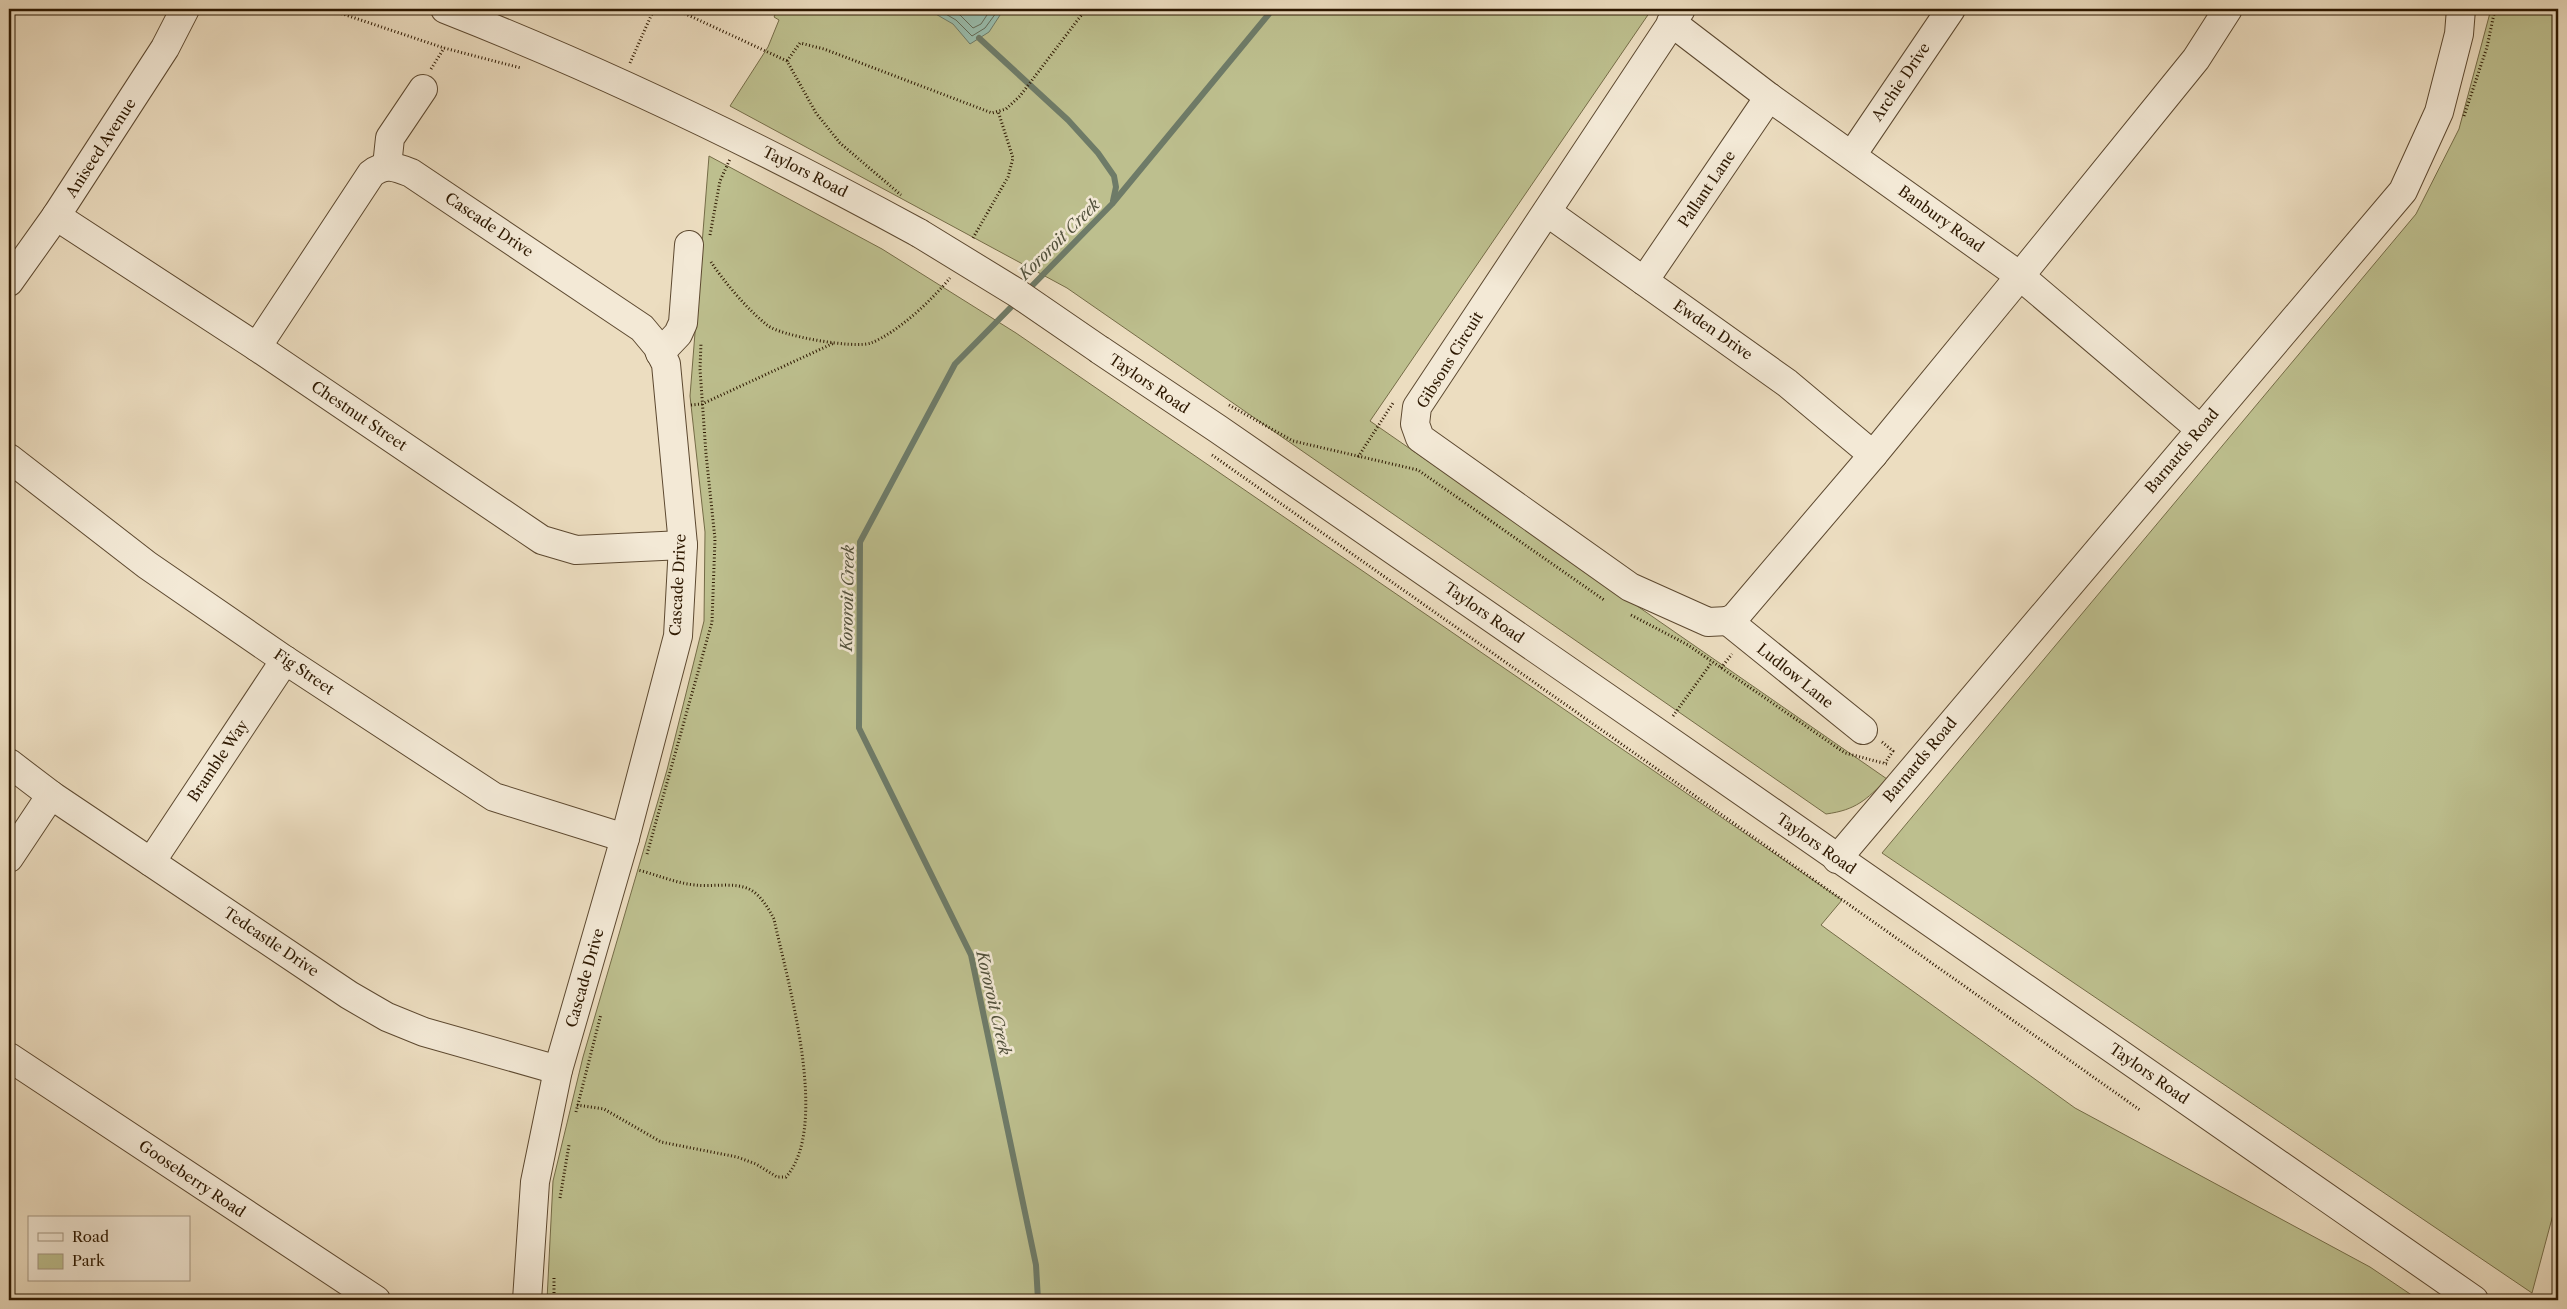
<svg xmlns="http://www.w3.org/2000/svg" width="2567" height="1309" viewBox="0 0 2567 1309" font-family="'Libre Caslon Text',serif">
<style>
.green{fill:#bdbf8e;stroke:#756c47}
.water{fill:#99bdad;stroke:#6e7b68}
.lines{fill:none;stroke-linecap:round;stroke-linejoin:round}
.shore{stroke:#636a56;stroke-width:1}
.stream{stroke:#6e7b68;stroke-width:6}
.minor-casing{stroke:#5d4930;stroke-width:30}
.path{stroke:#2d1800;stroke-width:3;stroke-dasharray:1 2.5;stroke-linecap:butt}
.minor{stroke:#f3e9d6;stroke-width:28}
.minor-bridge-casing{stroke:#5d4930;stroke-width:30;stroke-linecap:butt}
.minor-bridge{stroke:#f3e9d6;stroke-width:28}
.labels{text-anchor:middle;stroke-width:5;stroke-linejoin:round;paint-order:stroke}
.street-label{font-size:15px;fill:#2d1800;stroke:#f3e9d6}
.water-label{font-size:16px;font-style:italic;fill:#53523d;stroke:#f3e9d6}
</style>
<rect width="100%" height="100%" fill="#ecddc0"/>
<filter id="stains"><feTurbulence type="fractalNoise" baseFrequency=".004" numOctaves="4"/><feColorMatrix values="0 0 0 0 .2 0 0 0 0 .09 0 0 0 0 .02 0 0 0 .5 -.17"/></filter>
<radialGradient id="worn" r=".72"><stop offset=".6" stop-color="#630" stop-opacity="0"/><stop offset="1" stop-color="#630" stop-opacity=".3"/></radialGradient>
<g class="green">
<path d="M 778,9 L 1652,9 L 1370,421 L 1887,779 C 1866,800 1856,810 1826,814 L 1067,288 L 730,106 L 768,47 L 779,20 L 774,17 Z"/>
<polygon points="2491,9 2558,9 2558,1196 2532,1293 1882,853 2416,214 2459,129"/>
<polygon points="709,156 882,249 1016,333 1842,900 1821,925 2075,1108 2370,1267 2419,1300 547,1300 553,1181 583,1057 667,770 704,621 705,532 690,396"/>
</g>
<polygon class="water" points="927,9 1004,9 989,32 970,44 953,24"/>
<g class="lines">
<g class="shore">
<polyline points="937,9 956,20 972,36 985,28 999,9"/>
<polyline points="949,9 960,15 973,28 981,24 991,9"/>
</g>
<g class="stream">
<polyline points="979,38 1068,120 1098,153 1114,176 1116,187 1113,201"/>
<polyline points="1026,292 1112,204 1273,9"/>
<polyline points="1017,301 955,364 860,542 859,728 971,955 1036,1265 1038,1300"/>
</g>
<defs>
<g id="minor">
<path d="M 445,9 C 608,73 765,149 919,233"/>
<polyline points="1681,9 1417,407 1415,424 1420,438 1630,587 1708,622 1728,621"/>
<polyline points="1671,22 1769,97 2020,276 2200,429"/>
<polyline points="1852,155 1951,9"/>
<polyline points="387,166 390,138 423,89"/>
<polyline points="1547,212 1787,383 1873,455"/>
<polyline points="56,216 257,347 542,540 576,550 683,545"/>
<polyline points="1644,281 1769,97"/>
<polyline points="9,282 56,216 165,48 185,9"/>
<path d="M 257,347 L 371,174 C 385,162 396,167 411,173 L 642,328 L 657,346 L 666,364 L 683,545 L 678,636 L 625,838 L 558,1070 L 535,1182 L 527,1300"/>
<polyline points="1100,350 1218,429 1661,735 2474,1300"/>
<polyline points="660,353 678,334 683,323 689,245"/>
<polyline points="9,458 147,565 285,660 494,797 625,838"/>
<polyline points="1728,621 1735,617 1873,455 2020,276 2196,59 2228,9"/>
<polyline points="1728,621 1863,730"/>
<polyline points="9,763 51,795 349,995 387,1017 424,1032 558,1070"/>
<polyline points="9,858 51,795"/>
<polyline points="1837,859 2403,191 2439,112 2459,34 2461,9"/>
<polyline points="151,862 285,660"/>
<polyline points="9,1057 376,1300"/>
</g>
</defs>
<use href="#minor" class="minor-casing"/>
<g class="path">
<polyline points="328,9 444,48 521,68"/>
<polyline points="675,9 787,61 816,113 840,143 901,195"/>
<polyline points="787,61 800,43 824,49 992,113 1006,109 1020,96 1086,9"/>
<polyline points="630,63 654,9"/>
<polyline points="431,69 444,48"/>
<polyline points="2464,116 2487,47 2495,9"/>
<polyline points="710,235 720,181 730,159"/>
<polyline points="973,238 1008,177 1013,158 998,111"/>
<path d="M 711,262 C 725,283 748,310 767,325 C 780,336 854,349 871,343 C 898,332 931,301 950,278"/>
<polyline points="691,405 702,404 834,343"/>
<polyline points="1229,405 1293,441 1418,470 1604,600"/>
<polyline points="1212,455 2140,1110"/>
<polyline points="1358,457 1393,403"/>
<polyline points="1631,615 1688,645 1845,753 1887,764"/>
<polyline points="1721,668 1732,654"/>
<polyline points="1673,716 1712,662"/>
<polyline points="1882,742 1893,751 1885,763"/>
<polyline points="647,854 712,622 715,539 706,454 700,369 701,343"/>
<path d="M 577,1105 L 604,1109 L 661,1142 L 737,1157 L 756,1164 L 777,1177 L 786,1177 C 831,1126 787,980 774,919 C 768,908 761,895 749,889 C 734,882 712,887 695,885 C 675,883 658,875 638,870"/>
<polyline points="576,1112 601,1014"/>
<polyline points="560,1198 569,1145"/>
<polyline points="554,1300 554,1277"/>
</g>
<use href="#minor" class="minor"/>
<defs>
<polyline id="minor-bridge" points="919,233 1017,293 1100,350"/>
</defs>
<use href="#minor-bridge" class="minor-bridge-casing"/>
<use href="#minor-bridge" class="minor-bridge"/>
</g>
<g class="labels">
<g class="street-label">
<text transform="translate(1901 82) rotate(-56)" y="5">Archie Drive</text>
<text transform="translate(101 148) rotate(-57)" y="5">Aniseed Avenue</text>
<text transform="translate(805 172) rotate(27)" y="5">Taylors Road</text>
<text transform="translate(1707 189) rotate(-56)" y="5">Pallant Lane</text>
<text transform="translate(1941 219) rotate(36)" y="5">Banbury Road</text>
<text transform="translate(489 225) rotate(34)" y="5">Cascade Drive</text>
<text transform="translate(1713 330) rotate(35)" y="5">Ewden Drive</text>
<text transform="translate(1450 360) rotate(-58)" y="5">Gibsons Circuit</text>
<text transform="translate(1149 384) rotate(34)" y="5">Taylors Road</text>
<text transform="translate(359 416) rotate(34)" y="5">Chestnut Street</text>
<text transform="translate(2182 451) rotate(-50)" y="5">Barnards Road</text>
<text transform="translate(678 585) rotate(-87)" y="5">Cascade Drive</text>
<text transform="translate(1484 613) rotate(35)" y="5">Taylors Road</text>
<text transform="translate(304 672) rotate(34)" y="5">Fig Street</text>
<text transform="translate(1795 676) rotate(39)" y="5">Ludlow Lane</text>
<text transform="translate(1920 760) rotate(-50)" y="5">Barnards Road</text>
<text transform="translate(218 761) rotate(-56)" y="5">Bramble Way</text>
<text transform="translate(1816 844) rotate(35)" y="5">Taylors Road</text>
<text transform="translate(271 942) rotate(34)" y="5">Tedcastle Drive</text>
<text transform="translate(585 978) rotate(-74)" y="5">Cascade Drive</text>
<text transform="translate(2149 1074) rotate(35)" y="5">Taylors Road</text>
<text transform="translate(192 1179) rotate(34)" y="5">Gooseberry Road</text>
</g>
<g class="water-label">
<text transform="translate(1059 239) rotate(-45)" y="6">Kororoit Creek</text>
<text transform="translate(847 598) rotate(-89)" y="6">Kororoit Creek</text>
<text transform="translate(994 1003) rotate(77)" y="6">Kororoit Creek</text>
</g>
</g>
<rect width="2567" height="1309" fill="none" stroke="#ecddc0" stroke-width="30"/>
<rect x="10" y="10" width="2547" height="1289" fill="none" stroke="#2d1800" stroke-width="2.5"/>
<rect x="15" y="15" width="2537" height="1279" fill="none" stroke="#2d1800"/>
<rect x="28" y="1216" width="162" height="65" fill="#f3e9d6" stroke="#a49580"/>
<rect x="38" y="1233" width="25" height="8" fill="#f3e9d6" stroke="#a49580"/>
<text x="72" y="1242" font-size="15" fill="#2d1800">Road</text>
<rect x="38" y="1254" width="25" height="15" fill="#bdbf8e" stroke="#a49580"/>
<text x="72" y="1266" font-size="15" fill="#2d1800">Park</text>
<rect width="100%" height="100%" filter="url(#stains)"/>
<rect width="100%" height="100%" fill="url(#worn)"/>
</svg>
